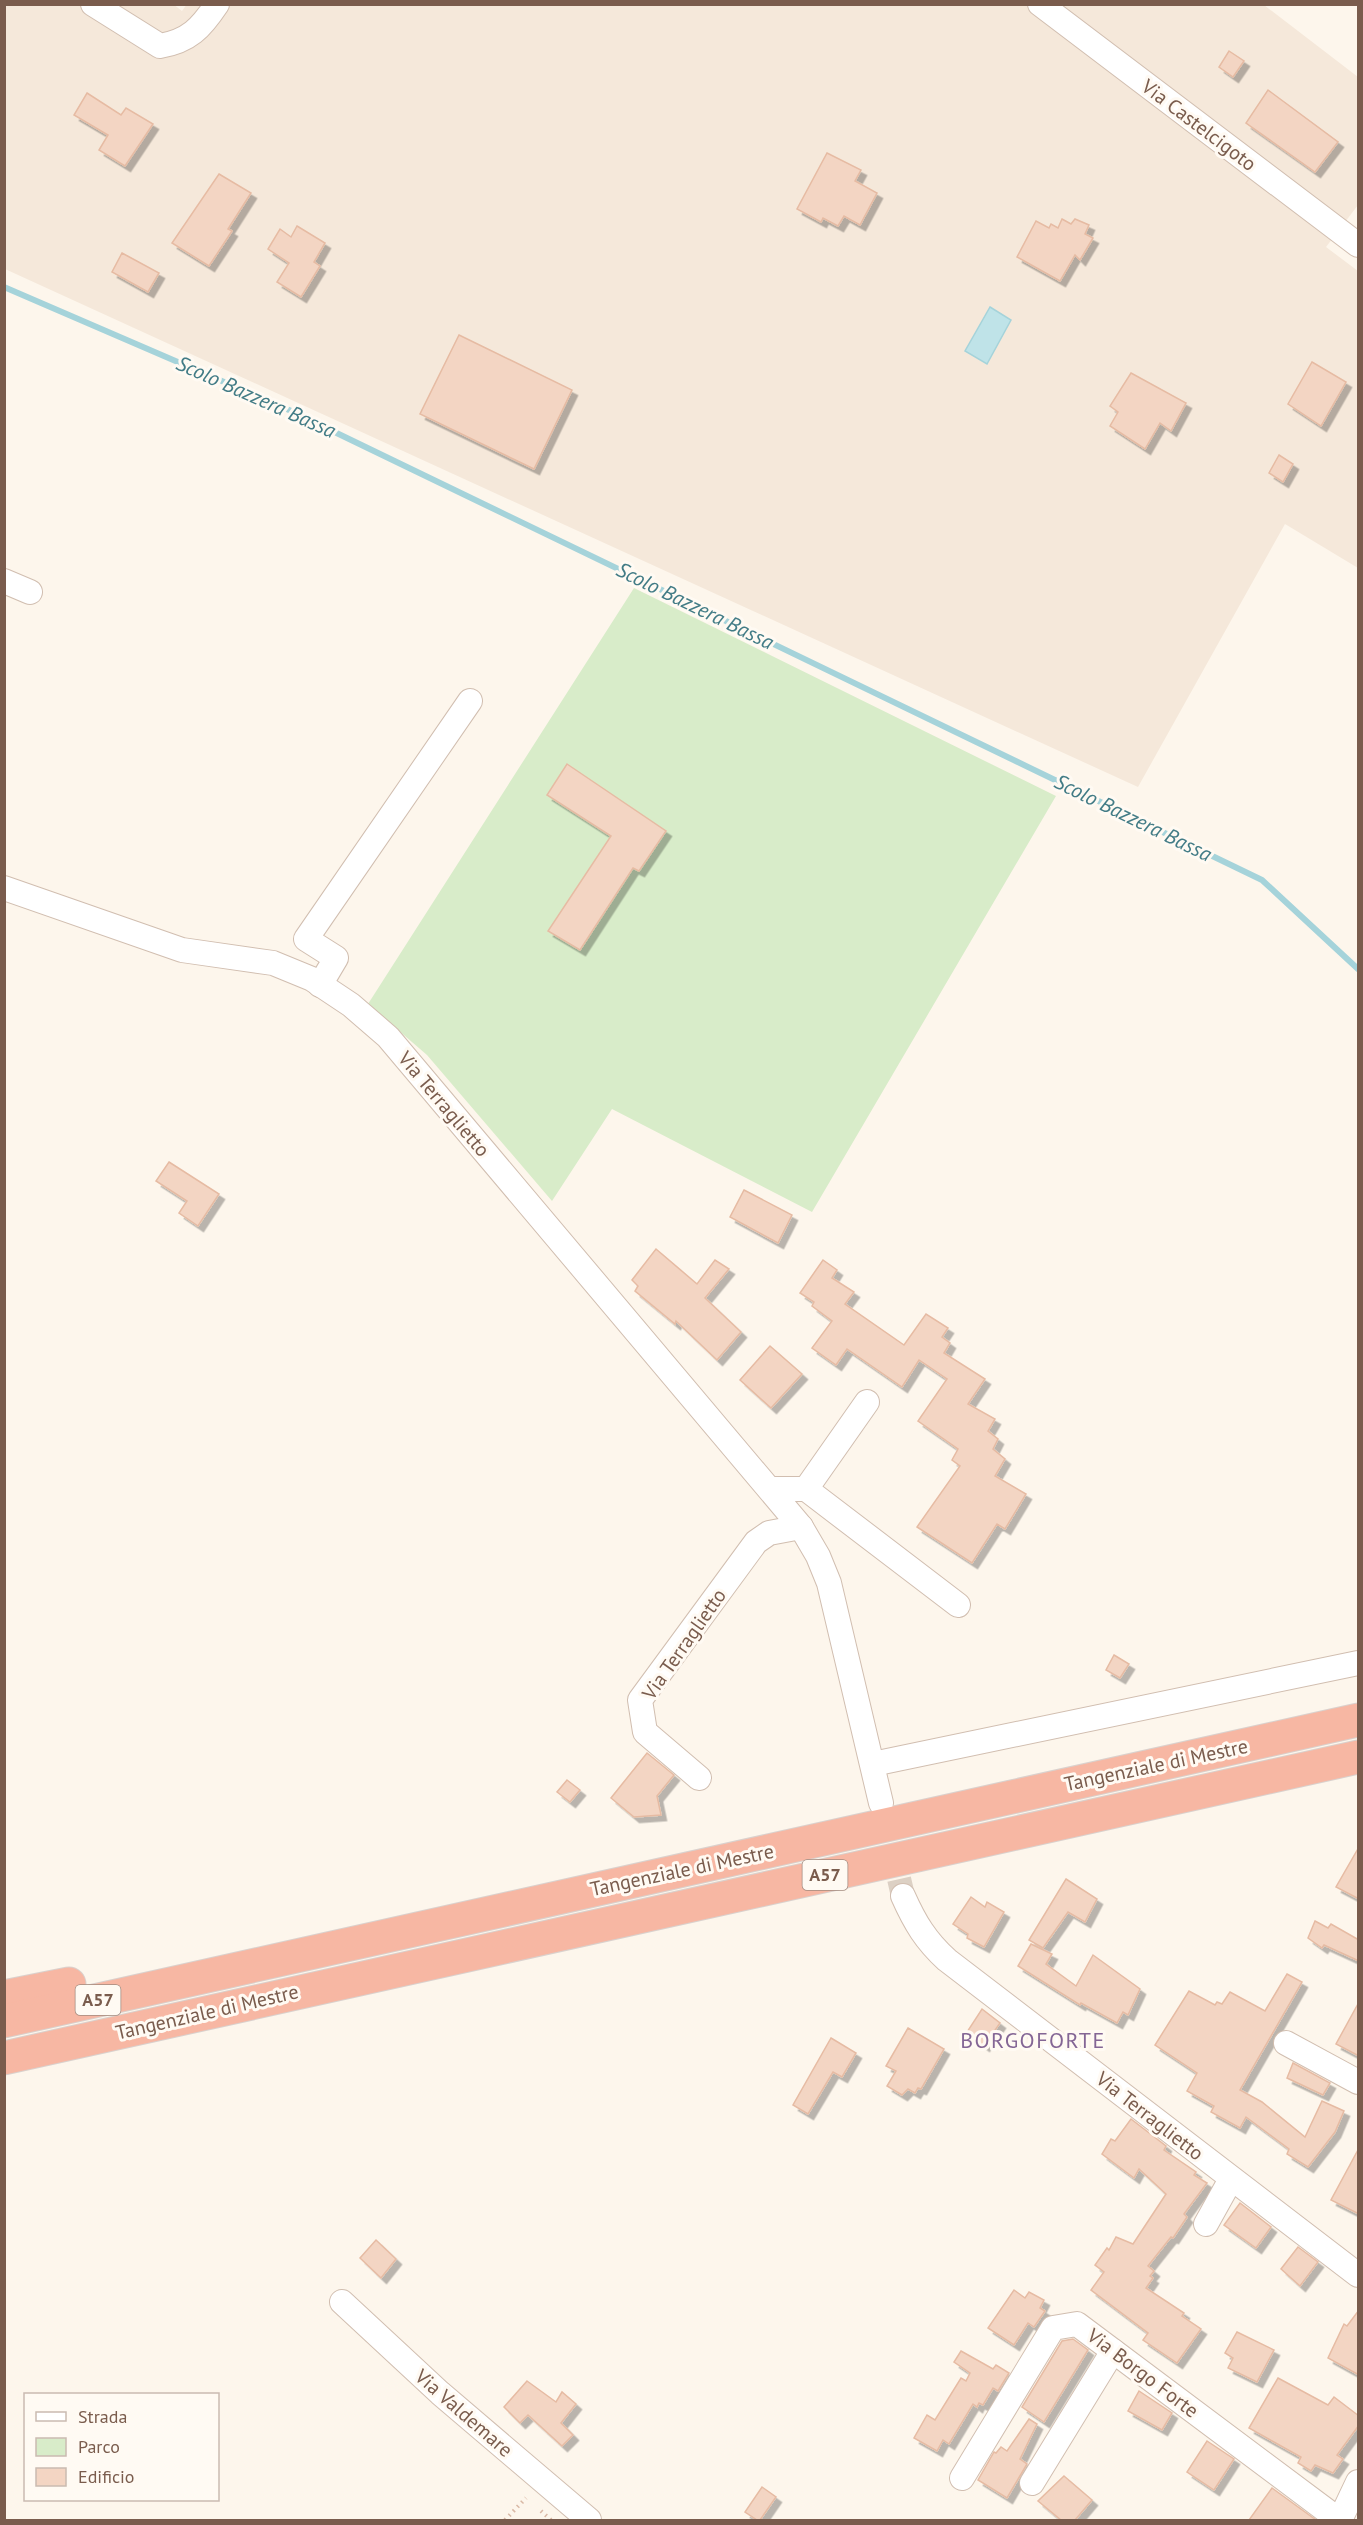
<svg xmlns="http://www.w3.org/2000/svg" width="1363" height="2525" viewBox="0 0 1363 2525" font-family="'PT Sans',sans-serif">
<style>
.residential{fill:#f5e8da}
.green{fill:#d8ecc9}
.water{fill:#bfe3e8;stroke:#a5d3da;stroke-width:1.5}
.lines{fill:none;stroke-linecap:round;stroke-linejoin:round}
.stream{stroke:#a5d3da;stroke-width:6}
.building{fill:#f3d5c3;stroke:#e6bba3;stroke-width:1.5;filter:url(#shadow)}
.minor-tunnel{stroke:#dcd0c4;stroke-width:24;stroke-dasharray:24 12;stroke-linecap:butt}
.minor-casing{stroke:#d1beb0;stroke-width:26}
.highway-casing{stroke:#dad1cd;stroke-width:35}
.path{stroke:#d9b8a5;stroke-width:4;stroke-dasharray:1.5 4.5;stroke-linecap:butt}
.minor{stroke:#fff;stroke-width:24}
.highway{stroke:#f7b7a3;stroke-width:33}
.labels{text-anchor:middle;stroke-width:6;stroke-linejoin:round;paint-order:stroke}
.shield{fill:#fffaf3;stroke:#a28b7f;stroke-width:1.5}
.shield-label{font-size:18px;font-weight:bold;fill:#7a5c4d}
.street-label{font-size:20px;fill:#7a5c4d;stroke:#fffaf3}
.water-label{font-size:21px;font-style:italic;fill:#437c86;stroke:#fffaf3}
.quarter-label{font-size:22px;letter-spacing:1.5px;fill:#846695;stroke:#fffaf3}
</style>
<defs>
<filter id="shadow"><feDropShadow dx="5.5" dy="5.5" stdDeviation="0" flood-color="#0004"/></filter>
</defs>
<rect width="100%" height="100%" fill="#fdf6ec"/>
<polygon class="residential" points="173,4 182,11 187,4 1264,5 1358,77 1358,205 1326,247 1358,271 1358,568 1285,524 1138,787 5,269 5,5"/>
<polygon class="green" points="634,588 1056,796 812,1212 612,1109 552,1201 427,1055 368,1004"/>
<polygon class="water" points="990,307 1011,320 987,364 965,351"/>
<g class="lines">
<polyline class="stream" points="4,287 289,410 1262,880 1358,969"/>
</g>
<g class="building">
<polygon points="1229,51 1244,61 1233,77 1219,67"/>
<polygon points="1268,90 1338,142 1315,172 1246,123"/>
<polygon points="87,93 121,115 126,108 153,124 125,166 99,150 108,135 74,115"/>
<polygon points="827,153 861,170 855,181 877,193 860,225 844,216 838,226 823,218 821,222 797,209"/>
<polygon points="219,174 251,193 228,229 232,231 209,266 172,243"/>
<polygon points="1062,219 1071,224 1075,219 1089,225 1085,234 1093,238 1080,260 1075,255 1060,281 1017,257 1036,221 1049,228 1051,224 1058,228"/>
<polygon points="297,226 325,243 314,262 320,266 301,297 277,282 289,263 268,249 280,229 291,237"/>
<polygon points="122,253 159,273 148,292 112,272"/>
<polygon points="459,335 572,390 534,469 420,414"/>
<polygon points="1312,362 1346,382 1321,426 1288,404"/>
<polygon points="1131,373 1186,403 1171,431 1160,423 1145,449 1110,426 1118,412 1110,406"/>
<polygon points="1279,455 1293,464 1283,482 1269,473"/>
<polygon points="567,764 666,831 639,871 633,868 580,950 548,931 611,836 547,795"/>
<polygon points="169,1162 219,1194 198,1226 179,1213 187,1201 156,1181"/>
<polygon points="744,1190 792,1215 778,1243 730,1217"/>
<polygon points="656,1249 697,1284 715,1260 729,1269 705,1298 741,1332 717,1360 676,1321 675,1324 635,1291 638,1286 632,1280"/>
<polygon points="823,1260 837,1270 832,1278 854,1292 845,1304 904,1345 926,1314 948,1328 942,1337 950,1343 944,1353 985,1379 968,1404 995,1419 988,1431 998,1439 993,1449 1005,1459 995,1476 1026,1494 1005,1529 997,1524 972,1563 917,1527 960,1466 952,1460 958,1449 918,1421 947,1379 919,1360 902,1387 847,1349 836,1365 812,1348 832,1321 812,1306 814,1302 800,1293"/>
<polygon points="770,1346 802,1374 771,1408 740,1380"/>
<polygon points="1114,1655 1129,1664 1120,1678 1106,1670"/>
<polygon points="647,1753 674,1775 657,1796 661,1815 634,1817 611,1798"/>
<polygon points="567,1780 580,1790 570,1802 557,1792"/>
<polygon points="1359,1847 1359,1899 1336,1887"/>
<polygon points="1066,1879 1097,1899 1085,1922 1068,1912 1043,1948 1029,1940"/>
<polygon points="971,1897 985,1907 987,1902 1004,1912 984,1947 967,1938 968,1934 953,1924"/>
<polygon points="1315,1921 1328,1928 1331,1924 1359,1940 1359,1961 1324,1945 1322,1948 1308,1938"/>
<polygon points="1031,1944 1052,1954 1046,1964 1076,1986 1093,1955 1140,1989 1128,2015 1123,2012 1117,2023 1081,2003 1080,2005 1018,1966"/>
<polygon points="1287,1974 1302,1982 1240,2090 1262,2102 1305,2137 1322,2101 1344,2111 1335,2132 1308,2167 1287,2154 1289,2149 1246,2117 1240,2128 1211,2112 1214,2106 1187,2091 1197,2073 1155,2045 1189,1991 1215,2005 1217,2002 1222,2004 1230,1992 1265,2011"/>
<polygon points="1359,2002 1359,2056 1336,2044"/>
<polygon points="982,2009 1000,2023 984,2046 967,2032"/>
<polygon points="908,2028 944,2049 921,2089 918,2088 915,2093 908,2089 902,2095 887,2086 896,2071 886,2066"/>
<polygon points="831,2038 856,2053 842,2077 833,2072 808,2114 793,2105"/>
<polygon points="1293,2063 1330,2083 1323,2095 1287,2078"/>
<polygon points="1131,2119 1166,2146 1164,2150 1196,2172 1194,2175 1207,2183 1184,2214 1187,2217 1173,2238 1171,2237 1148,2266 1154,2271 1150,2276 1153,2278 1146,2288 1184,2313 1182,2316 1201,2329 1177,2363 1143,2340 1148,2333 1091,2290 1104,2272 1095,2265 1107,2248 1109,2250 1116,2237 1133,2244 1166,2194 1139,2169 1134,2178 1102,2154 1111,2139 1115,2141"/>
<polygon points="1359,2148 1359,2214 1331,2200"/>
<polygon points="1240,2203 1271,2227 1256,2248 1224,2225"/>
<polygon points="376,2240 396,2259 381,2278 360,2258"/>
<polygon points="1298,2247 1318,2262 1300,2286 1281,2269"/>
<polygon points="1014,2290 1025,2298 1029,2292 1044,2300 1040,2308 1045,2311 1034,2327 1028,2323 1014,2345 988,2328"/>
<polygon points="1359,2310 1359,2375 1328,2358 1344,2324 1347,2326"/>
<polygon points="1237,2332 1274,2350 1257,2382 1228,2368 1233,2358 1225,2353"/>
<polygon points="1073,2339 1088,2350 1044,2422 1022,2407 1062,2341"/>
<polygon points="961,2351 993,2369 996,2365 1009,2373 998,2391 993,2388 983,2405 979,2403 977,2407 973,2404 949,2444 943,2440 937,2451 914,2438 927,2415 935,2420 961,2378 966,2381 970,2373 954,2362"/>
<polygon points="1278,2378 1328,2405 1334,2397 1359,2416 1359,2425 1337,2455 1343,2459 1333,2473 1315,2465 1311,2471 1298,2463 1301,2457 1249,2428"/>
<polygon points="527,2381 556,2402 562,2392 576,2404 561,2423 573,2435 562,2446 528,2415 520,2423 504,2407"/>
<polygon points="1139,2391 1172,2413 1162,2430 1128,2411"/>
<polygon points="1029,2419 1037,2424 1020,2459 1027,2464 1007,2498 978,2480 994,2452 996,2453 1001,2447 1007,2451"/>
<polygon points="1207,2441 1234,2459 1214,2490 1187,2472"/>
<polygon points="1064,2476 1092,2500 1075,2520 1061,2520 1038,2501"/>
<polygon points="762,2487 776,2497 760,2520 757,2520 745,2512"/>
<polygon points="1272,2488 1316,2520 1249,2520"/>
</g>
<g class="lines">
<polyline class="minor-tunnel" points="883,1809 903,1896"/>
<defs>
<g id="minor">
<path d="M 93,4 L 160,46 C 189,41 201,28 217,4"/>
<polyline points="1040,4 1358,245"/>
<polyline points="4,581 30,592"/>
<polyline points="4,888 182,950 273,963 312,979 351,1005 388,1037 801,1527 818,1556 829,1583 881,1803"/>
<polyline points="320,985 336,958 306,939 470,701"/>
<polyline points="771,1489 806,1489 958,1605"/>
<polyline points="806,1489 867,1402"/>
<polyline points="873,1764 1358,1663"/>
<polyline points="699,1778 645,1732 640,1700 756,1542 769,1533 801,1527"/>
<path d="M 903,1896 C 915,1923 926,1941 947,1960 L 1358,2275"/>
<polyline points="1286,2043 1358,2082"/>
<polyline points="1206,2224 1231,2179"/>
<polyline points="342,2302 440,2393 589,2520"/>
<polyline points="962,2478 1053,2328 1077,2324 1339,2520"/>
<polyline points="1032,2483 1113,2351"/>
<polyline points="1340,2520 1358,2482"/>
</g>
<g id="highway">
<polyline points="4,1997 69,1984"/>
<polyline points="4,2021 1358,1720"/>
<polyline points="4,2058 1358,1757"/>
</g>
</defs>
<use href="#minor" class="minor-casing"/>
<use href="#highway" class="highway-casing"/>
<g class="path">
<polyline points="541,2511 551,2520"/>
<polyline points="505,2520 526,2498"/>
</g>
<use href="#minor" class="minor"/>
<use href="#highway" class="highway"/>
</g>
<g class="labels">
<g class="shield">
<rect x="802.5" y="1860" width="45" height="30" rx="4.5"/>
<rect x="75.5" y="1985" width="45" height="30" rx="4.5"/>
</g>
<g class="shield-label">
<text x="825" y="1881">A57</text>
<text x="98" y="2006">A57</text>
</g>
<g class="street-label">
<text transform="translate(1199 125) rotate(37)" y="7">Via Castelcigoto</text>
<text transform="translate(444 1104) rotate(50)" y="7">Via Terraglietto</text>
<text transform="translate(684 1644) rotate(-55)" y="7">Via Terraglietto</text>
<text transform="translate(1156 1765) rotate(-12)" y="7">Tangenziale di Mestre</text>
<text transform="translate(682 1870) rotate(-12)" y="7">Tangenziale di Mestre</text>
<text transform="translate(207 2012) rotate(-13)" y="7">Tangenziale di Mestre</text>
<text transform="translate(1150 2116) rotate(38)" y="7">Via Terraglietto</text>
<text transform="translate(1143 2373) rotate(37)" y="7">Via Borgo Forte</text>
<text transform="translate(464 2413) rotate(41)" y="7">Via Valdemare</text>
</g>
<g class="water-label">
<text transform="translate(256 397) rotate(24)" y="7">Scolo Bazzera Bassa</text>
<text transform="translate(695 606) rotate(26)" y="7">Scolo Bazzera Bassa</text>
<text transform="translate(1133 818) rotate(26)" y="7">Scolo Bazzera Bassa</text>
</g>
<g class="quarter-label">
<text x="1033" y="2048">BORGOFORTE</text>
</g>
</g>
<rect width="1363" height="2525" fill="none" stroke="#7a5c4d" stroke-width="12"/>
<rect x="24" y="2393" width="195" height="108" fill="#fffaf3" stroke="#cabbb1" stroke-width="1.5"/>
<rect x="36" y="2412" width="30" height="9" fill="#ffffff" stroke="#cabbb1" stroke-width="1.5"/>
<text x="78" y="2423" font-size="18" fill="#7a5c4d">Strada</text>
<rect x="36" y="2438" width="30" height="18" fill="#d8ecc9" stroke="#cabbb1" stroke-width="1.5"/>
<text x="78" y="2453" font-size="18" fill="#7a5c4d">Parco</text>
<rect x="36" y="2468" width="30" height="18" fill="#f3d5c3" stroke="#cabbb1" stroke-width="1.5"/>
<text x="78" y="2483" font-size="18" fill="#7a5c4d">Edificio</text>
</svg>
